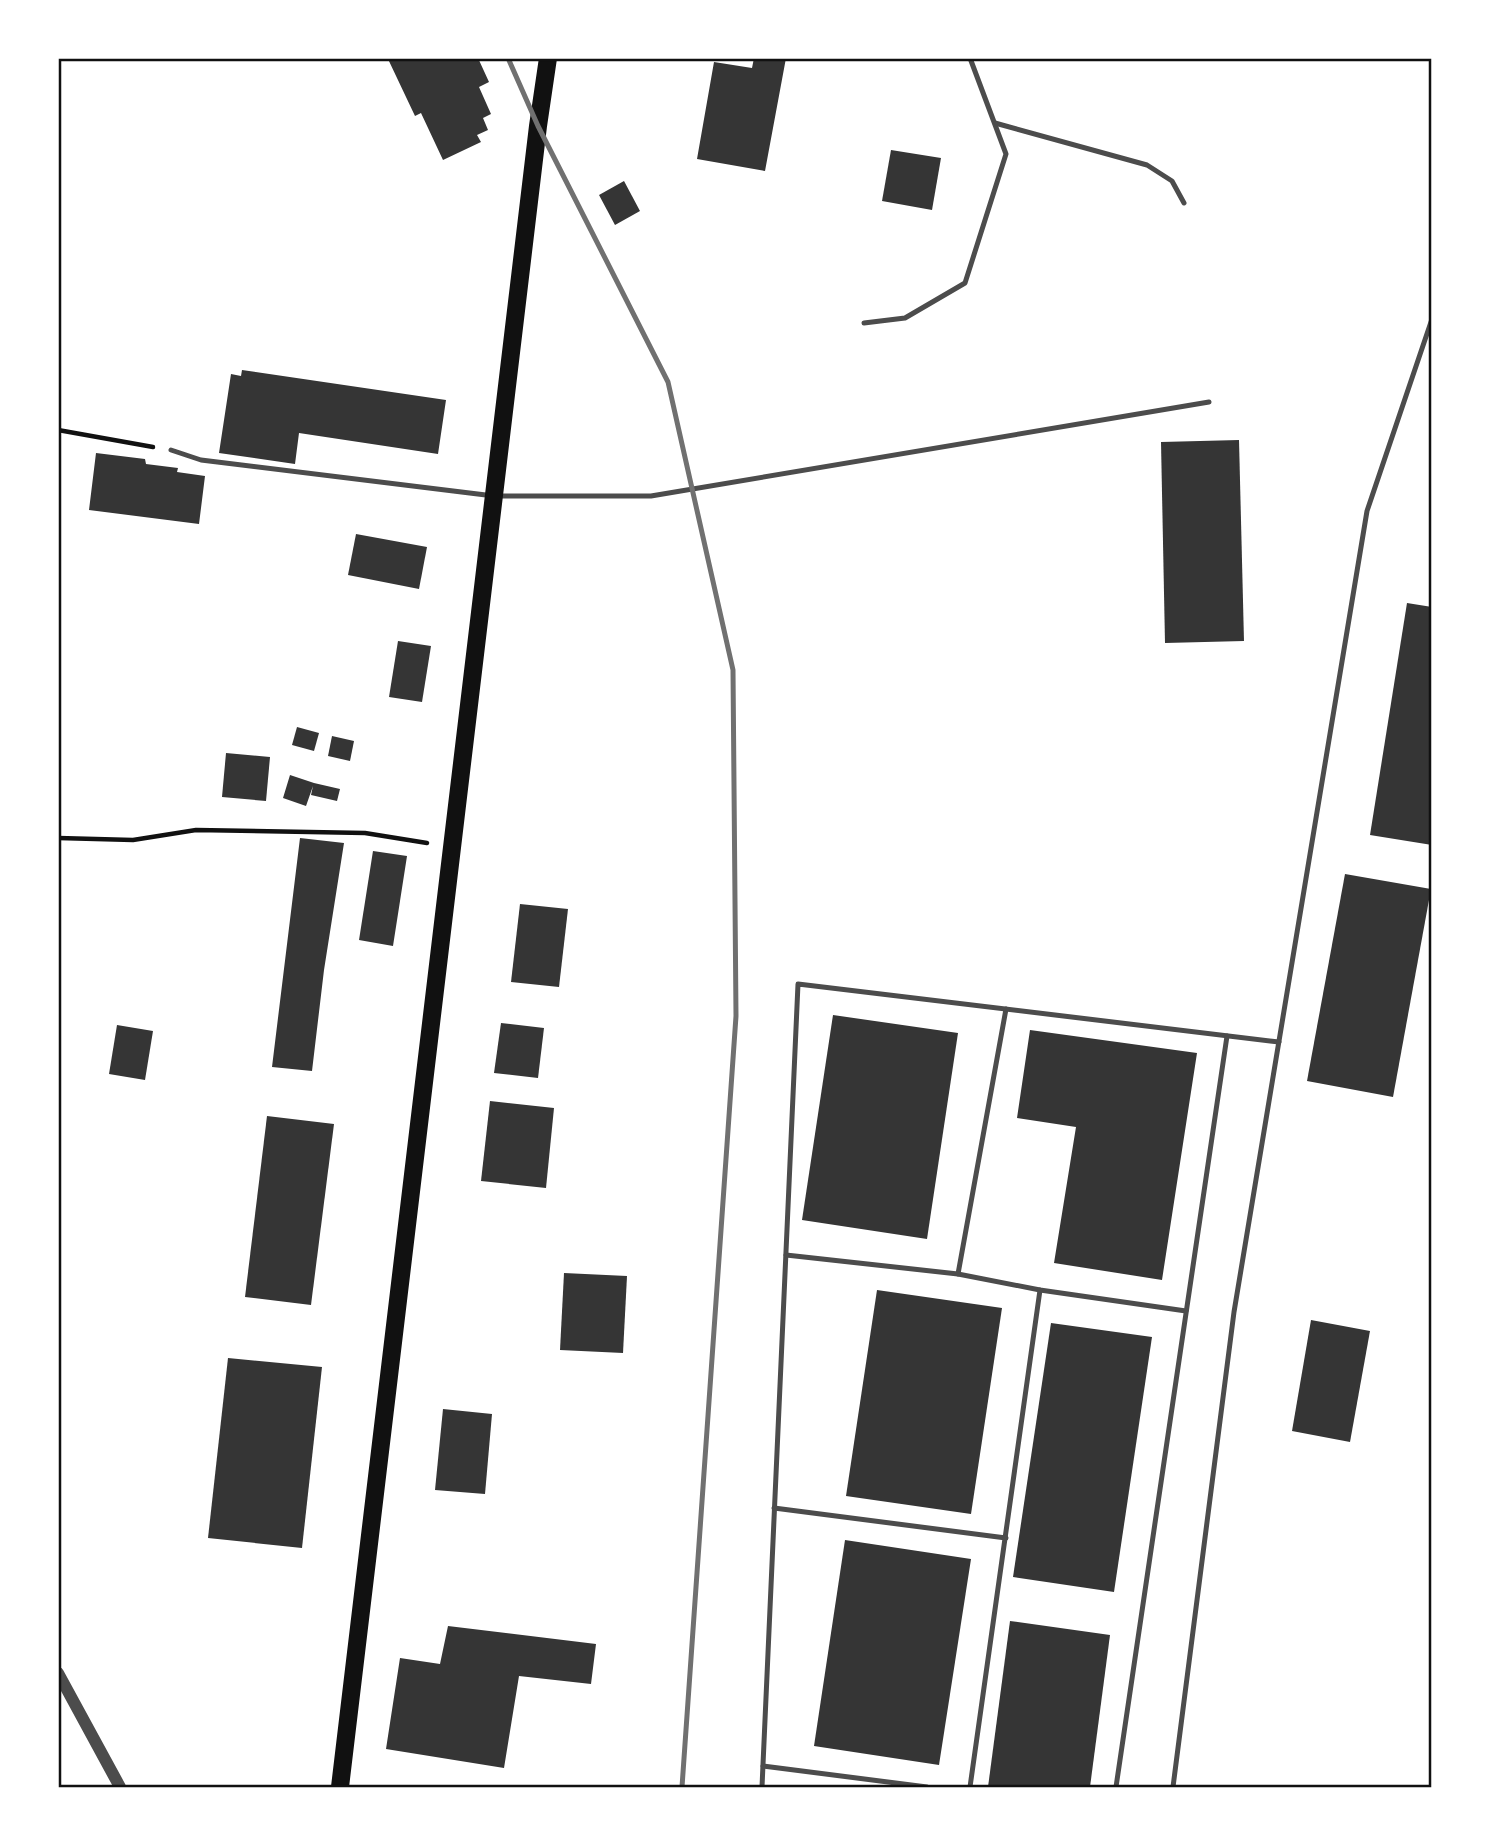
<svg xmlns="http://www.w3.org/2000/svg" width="1490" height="1845" viewBox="0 0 1490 1845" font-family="Cabin,sans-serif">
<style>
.building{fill:#353535}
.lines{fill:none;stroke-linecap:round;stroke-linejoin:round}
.path{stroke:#111;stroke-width:4.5}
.service{stroke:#4c4c4c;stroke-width:5}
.tertiary{stroke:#4c4c4c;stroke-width:12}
.primary{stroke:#111;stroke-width:18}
.rail{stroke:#707070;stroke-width:5}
.neatline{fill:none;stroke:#111;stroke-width:2.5}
</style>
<rect width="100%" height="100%" fill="#fff"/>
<g class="building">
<polygon points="392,58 478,58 489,82 479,87 491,114 483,118 488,130 477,135 481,142 443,160 421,113 415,116 388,59"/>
<polygon points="754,58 786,58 765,171 697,159 714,62 752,68"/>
<polygon points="891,150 941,158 932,210 882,201"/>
<polygon points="624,181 640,211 615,225 599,195"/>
<polygon points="242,370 446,400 438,454 299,433 295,464 219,453 231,374 241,376"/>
<polygon points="1239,440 1244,641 1165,643 1161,442"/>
<polygon points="96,453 145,459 146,464 178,468 177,472 205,476 199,524 89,510"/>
<polygon points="356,534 427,547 419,589 348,575"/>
<polygon points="1407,603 1432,607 1432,845 1370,835"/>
<polygon points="398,641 431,646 422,702 389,697"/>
<polygon points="297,727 319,733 314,751 292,745"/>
<polygon points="332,736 354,741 350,761 328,756"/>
<polygon points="226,753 270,757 266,801 222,797"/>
<polygon points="290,775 314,783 340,789 337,801 311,795 313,786 306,806 283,798"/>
<polygon points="300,838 344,843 324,970 312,1071 272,1067"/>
<polygon points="373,851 407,856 393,946 359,940"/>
<polygon points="1345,874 1431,889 1393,1097 1307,1081"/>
<polygon points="520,904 568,909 559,987 511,982"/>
<polygon points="833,1015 958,1033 927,1239 802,1220"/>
<polygon points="501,1023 544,1028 538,1078 494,1073"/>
<polygon points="117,1025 153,1031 145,1080 109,1074"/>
<polygon points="1030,1030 1197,1053 1162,1280 1054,1263 1076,1127 1017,1118"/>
<polygon points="490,1101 554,1108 546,1188 481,1181"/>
<polygon points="267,1116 334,1124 311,1305 245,1297"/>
<polygon points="564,1273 627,1276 623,1353 560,1350"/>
<polygon points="877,1290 1002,1308 971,1514 846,1496"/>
<polygon points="1311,1320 1370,1331 1350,1442 1292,1431"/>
<polygon points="1051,1323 1152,1337 1114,1592 1013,1577"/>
<polygon points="228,1358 322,1367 302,1548 208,1538"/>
<polygon points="443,1409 492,1414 485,1494 435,1490"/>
<polygon points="845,1540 971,1559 939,1765 814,1746"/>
<polygon points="1010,1621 1110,1635 1090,1787 988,1787"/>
<polygon points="448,1626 596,1644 591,1684 519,1676 504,1768 386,1749 400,1658 440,1664"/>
</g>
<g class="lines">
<g class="path">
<polyline points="58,430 153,447"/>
<polyline points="58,838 133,840 196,830 365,833 427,843"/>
</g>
<g class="service">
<polyline points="995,123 1147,165 1172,181 1184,203"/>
<polyline points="864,323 905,318 965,283 1006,154 970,58"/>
<polyline points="171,450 201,460 494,496 651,496 1209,402"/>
<polyline points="786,1255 958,1274 1040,1290 1186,1311"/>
<polyline points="958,1274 1006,1009"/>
<polyline points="774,1508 1006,1538"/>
<polyline points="763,1766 927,1787"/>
<polyline points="762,1787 798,984 1279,1042"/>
<polyline points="970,1787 1040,1290"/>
<polyline points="1116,1787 1227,1036"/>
<polyline points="1173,1787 1234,1312 1367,511 1432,319"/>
</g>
<polyline class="tertiary" points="58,1673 120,1787"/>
<polyline class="primary" points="340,1787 538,126 548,58"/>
<polyline class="rail" points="508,58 538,126 668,382 733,670 736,1016 682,1787"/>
</g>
<rect width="1490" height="1845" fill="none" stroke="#ffffff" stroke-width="119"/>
<rect x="60" y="60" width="1370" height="1726" class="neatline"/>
</svg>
